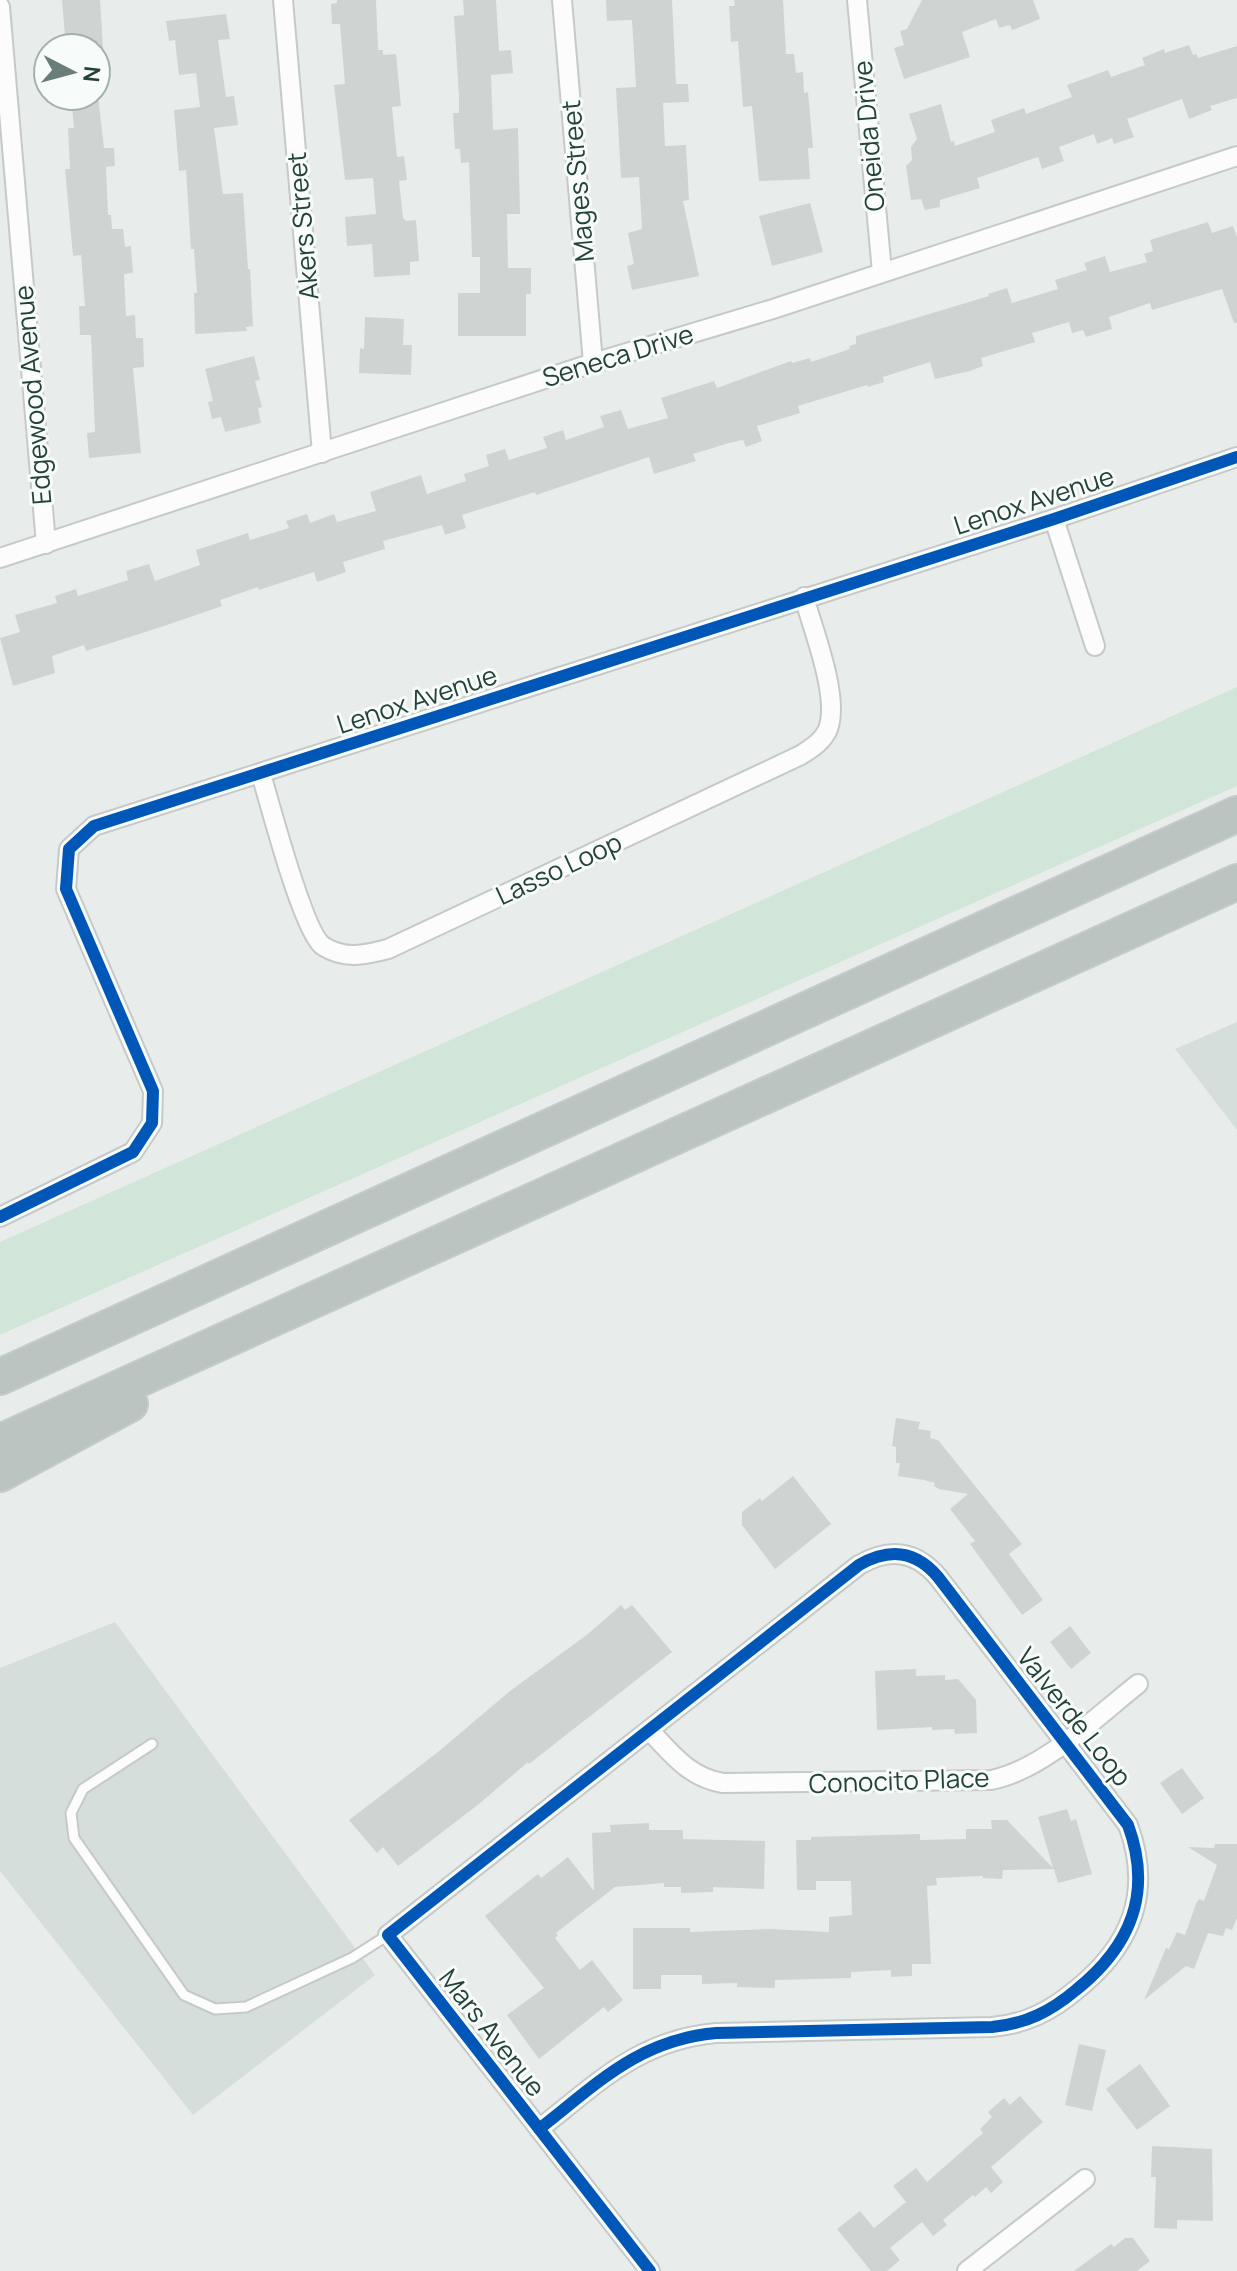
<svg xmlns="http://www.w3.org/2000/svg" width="1237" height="2271" viewBox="0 0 1237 2271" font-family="Manrope,sans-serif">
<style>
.built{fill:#d6dedb}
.green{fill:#d1e6d8}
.building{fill:#cfd4d2}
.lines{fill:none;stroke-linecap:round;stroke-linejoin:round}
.lane-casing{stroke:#c5cac8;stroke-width:13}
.street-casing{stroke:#c5cac8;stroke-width:22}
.highway-casing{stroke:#c3ccc9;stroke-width:38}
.lane{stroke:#fcfcfc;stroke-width:9}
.street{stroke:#fcfcfc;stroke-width:18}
.highway{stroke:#bcc4c2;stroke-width:34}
.cycleway-casing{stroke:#f7fbf9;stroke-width:17}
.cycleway{stroke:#0057b8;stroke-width:12}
.labels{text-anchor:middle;stroke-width:6;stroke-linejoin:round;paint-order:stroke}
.street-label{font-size:26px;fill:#24423a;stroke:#f7fbf9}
</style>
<rect width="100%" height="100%" fill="#e8edeb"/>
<g class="built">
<polygon points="1237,1022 1237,1130 1175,1049"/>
<polygon points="115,1622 375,1975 193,2115 0,1871 0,1668"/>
</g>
<polygon class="green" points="1237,687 1237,786 0,1335 0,1242"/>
<g class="building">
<polygon points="62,0 100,0 103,48 66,48"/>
<polygon points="337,0 376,0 378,50 383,50 383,55 396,54 401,106 392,107 397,157 404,156 407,180 399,181 403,218 406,221 416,220 419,261 410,262 410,275 374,277 372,244 347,246 345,217 376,214 373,178 345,180 334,85 345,84 340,24 332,24 331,4 337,3"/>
<polygon points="463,0 496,0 499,51 511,50 513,73 491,75 493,130 518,128 520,214 507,214 508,268 531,268 531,294 526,294 526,336 458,336 458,293 480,293 480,257 472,257 469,162 461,163 460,149 455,149 453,113 459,113 459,96 454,16 464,15"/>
<polygon points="606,0 672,0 676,84 688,84 689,102 663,103 665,146 686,145 689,200 683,201 699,276 632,290 627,266 634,264 628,233 642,229 639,177 621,178 616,88 636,87 632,20 607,21"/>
<polygon points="734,0 783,0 786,54 794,54 796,73 803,72 804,93 808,92 813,148 808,148 810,179 759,181 752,106 743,107 738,41 731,42 729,6 735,6"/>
<polygon points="922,0 1033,0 1040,19 1012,30 1010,25 999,28 996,19 962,32 970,57 904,79 894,48 904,45 900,31 907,29"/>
<polygon points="226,14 230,39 218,40 226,97 234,96 238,125 214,128 223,194 243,193 248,269 250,269 253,326 246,327 247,331 195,334 194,293 197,293 194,249 191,249 186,170 179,171 174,110 200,107 196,73 179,75 175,40 169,41 166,21"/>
<polygon points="1189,45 1193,55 1196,54 1198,58 1237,46 1237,98 1210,106 1212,110 1189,119 1182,99 1127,119 1134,137 1114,144 1112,138 1097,144 1094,134 1059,147 1064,161 1042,169 1038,157 977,178 980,188 940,200 940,207 925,210 921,199 911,200 906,166 912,160 911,147 917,139 909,114 941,104 951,142 954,141 955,146 995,132 991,120 1024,108 1026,114 1072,97 1067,85 1108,70 1111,77 1145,65 1142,58 1164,49 1165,53"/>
<polygon points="71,96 98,96 104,148 114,148 115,166 106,167 108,215 111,215 112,229 123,229 125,247 131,246 133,273 124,274 126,316 135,315 136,338 143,338 144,367 133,368 141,453 89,458 87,433 95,432 91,335 80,335 79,306 85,306 81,255 73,256 65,169 70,169 68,128 74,128"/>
<polygon points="810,203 823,252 772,266 759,216"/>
<polygon points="1208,222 1212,233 1233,226 1237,237 1237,323 1234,323 1222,289 1152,310 1150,303 1109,317 1112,329 1086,337 1083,330 1072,333 1069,322 1032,333 1035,342 981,358 983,366 970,371 935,379 930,362 883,377 884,382 868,387 867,385 798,406 800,413 757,426 762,441 746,447 743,440 729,443 693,454 696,461 654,474 649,457 536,495 535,492 462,515 466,528 445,535 442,525 383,541 385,549 343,562 346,572 317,582 314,572 259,590 258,587 220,600 222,606 167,625 86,651 84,645 52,656 55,673 13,686 0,638 20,632 15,615 57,603 55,596 76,589 78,596 128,580 126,571 149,564 155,581 200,565 196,550 248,533 250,540 289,528 286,521 307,514 310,523 334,514 337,522 376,511 370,492 421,475 427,494 466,481 464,474 489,466 486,455 505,449 509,460 547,448 543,437 563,430 566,440 604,427 600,416 621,410 628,429 668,418 661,398 714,381 717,388 791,361 792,363 810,358 811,362 850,349 849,346 856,344 856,336 989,296 988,294 1007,288 1012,303 1058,289 1055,280 1087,270 1084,263 1105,256 1110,272 1147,262 1144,254 1153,251 1150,240"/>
<polygon points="365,317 404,319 403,345 412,345 411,375 359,373 360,348 364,349"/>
<polygon points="254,356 260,380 255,381 262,407 258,408 261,423 225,432 221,417 212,419 208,402 213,401 205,369"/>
<polygon points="896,1418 920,1422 918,1429 931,1431 930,1438 938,1440 1022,1544 1009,1554 1043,1600 1022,1615 970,1544 975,1541 950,1509 968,1494 939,1489 934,1486 935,1483 924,1480 898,1476 900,1463 896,1463 896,1447 892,1446"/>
<polygon points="793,1476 831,1524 775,1569 742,1525 742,1512 760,1498 762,1501"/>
<polygon points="621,1605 625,1610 632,1605 672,1652 529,1764 528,1762 479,1804 398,1866 383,1847 377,1853 349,1820 438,1752 510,1691 588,1634"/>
<polygon points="1070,1626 1091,1653 1071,1669 1050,1642"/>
<polygon points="916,1669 916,1676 945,1675 945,1680 958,1679 976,1700 977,1733 955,1734 954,1729 932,1730 932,1727 877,1730 875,1671"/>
<polygon points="1182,1768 1204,1798 1182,1814 1160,1783"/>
<polygon points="1067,1809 1071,1821 1076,1819 1092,1874 1058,1883 1054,1869 1003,1870 1002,1879 983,1878 983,1876 936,1878 937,1885 927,1886 931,1964 912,1964 912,1976 891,1977 891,1970 851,1972 851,1978 775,1980 775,1988 737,1987 737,1983 702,1984 702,1975 661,1975 661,1989 633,1989 633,1928 690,1928 690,1932 771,1929 829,1932 829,1917 852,1915 851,1881 816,1881 816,1890 797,1890 796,1840 811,1840 811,1837 920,1834 920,1840 966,1839 966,1829 992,1829 991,1820 1007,1820 1053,1868 1038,1817"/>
<polygon points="649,1823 649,1830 683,1830 683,1839 765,1841 764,1889 713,1887 713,1892 681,1893 681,1887 664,1887 664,1883 615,1887 556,1933 558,1935 555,1938 580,1970 592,1960 623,2000 608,2012 604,2007 539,2059 507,2015 544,1988 485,1916 538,1874 541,1878 568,1857 594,1891 592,1833 611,1832 610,1825"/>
<polygon points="1215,1844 1237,1844 1237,1918 1232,1930 1226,1928 1223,1936 1208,1933 1194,1969 1186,1966 1144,2000 1166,1948 1169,1949 1177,1932 1185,1935 1196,1904 1199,1899 1204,1901 1217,1865 1188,1847 1214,1848"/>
<polygon points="1079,2044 1106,2050 1092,2111 1065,2105"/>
<polygon points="1140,2064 1170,2106 1137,2130 1106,2089"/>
<polygon points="1020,2096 1043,2122 991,2167 1003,2182 991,2193 986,2187 975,2197 973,2195 943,2220 947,2225 933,2236 922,2222 890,2248 900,2260 887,2271 871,2271 837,2229 860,2211 874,2228 906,2202 893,2186 916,2168 927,2182 983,2133 980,2129 992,2117 988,2112 1004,2098 1010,2105"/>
<polygon points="1152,2146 1212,2149 1213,2221 1177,2220 1177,2229 1154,2228 1156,2177 1151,2177"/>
<polygon points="1125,2238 1133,2238 1150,2261 1137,2271 1074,2271 1111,2244 1114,2247"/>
</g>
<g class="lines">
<defs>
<polyline id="lane" points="152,1744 83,1789 71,1813 74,1838 184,1995 215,2009 246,2007 352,1958 388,1935"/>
<g id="street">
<polyline points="283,0 322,453"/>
<polyline points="562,0 593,363"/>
<polyline points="857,0 882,272"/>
<polyline points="0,7 46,544"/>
<polyline points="1054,519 1095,646"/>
<polyline points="0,558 593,363 773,309 1237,156"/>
<path d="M 261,774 C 270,804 303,932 323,946 C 345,960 365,955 388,949 L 801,755 C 812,748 823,741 828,729 C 840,697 813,630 804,597"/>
<polyline points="0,1217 133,1152 152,1123 153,1091 66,889 69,849 94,826 1054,519 1237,457"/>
<path d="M 650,1731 C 672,1754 690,1778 723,1783 L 991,1780 C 1043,1770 1097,1716 1138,1684"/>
<path d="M 539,2129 C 597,2084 638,2040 716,2033 L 992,2027 C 1026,2024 1051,2011 1076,1990 C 1131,1946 1153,1893 1128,1825 L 938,1577 C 915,1550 889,1548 859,1565 L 388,1935 L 650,2271"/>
<polyline points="967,2271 1085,2179"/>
</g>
<g id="highway">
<polyline points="0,1377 1237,814"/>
<polyline points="0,1442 1237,882"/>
<polyline points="0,1474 130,1404"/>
</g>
</defs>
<use href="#lane" class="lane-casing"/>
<use href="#street" class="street-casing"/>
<use href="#highway" class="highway-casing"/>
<use href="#lane" class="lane"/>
<use href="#street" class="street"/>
<use href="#highway" class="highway"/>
<defs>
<g id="cycleway">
<polyline points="0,1217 133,1152 152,1123 153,1091 66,889 69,849 94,826 1054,519 1237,457"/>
<path d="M 539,2129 C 597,2084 638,2040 716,2033 L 992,2027 C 1026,2024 1051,2011 1076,1990 C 1131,1946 1153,1893 1128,1825 L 938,1577 C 915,1550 889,1548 859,1565 L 388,1935 L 650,2271"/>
</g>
</defs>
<use href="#cycleway" class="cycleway-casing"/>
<use href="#cycleway" class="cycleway"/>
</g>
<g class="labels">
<g class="street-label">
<text transform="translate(869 136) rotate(-95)" y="9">Oneida Drive</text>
<text transform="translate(578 181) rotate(-95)" y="9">Mages Street</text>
<text transform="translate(303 226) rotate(-95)" y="9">Akers Street</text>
<text transform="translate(618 356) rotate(-17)" y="9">Seneca Drive</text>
<text transform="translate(33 395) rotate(-95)" y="9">Edgewood Avenue</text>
<text transform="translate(1034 501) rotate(-18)" y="9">Lenox Avenue</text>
<text transform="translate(417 700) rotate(-18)" y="9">Lenox Avenue</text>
<text transform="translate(559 869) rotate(-25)" y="9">Lasso Loop</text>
<text transform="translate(1074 1717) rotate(52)" y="9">Valverde Loop</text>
<text transform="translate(899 1781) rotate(-2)" y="9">Conocito Place</text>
<text transform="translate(492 2033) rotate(52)" y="9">Mars Avenue</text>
</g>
</g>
<g transform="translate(72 72) rotate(96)"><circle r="38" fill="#f7fbf9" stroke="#a3b1ad" stroke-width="2"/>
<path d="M0-6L14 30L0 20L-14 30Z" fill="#697e78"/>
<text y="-12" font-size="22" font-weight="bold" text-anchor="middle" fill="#24423a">N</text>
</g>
</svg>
